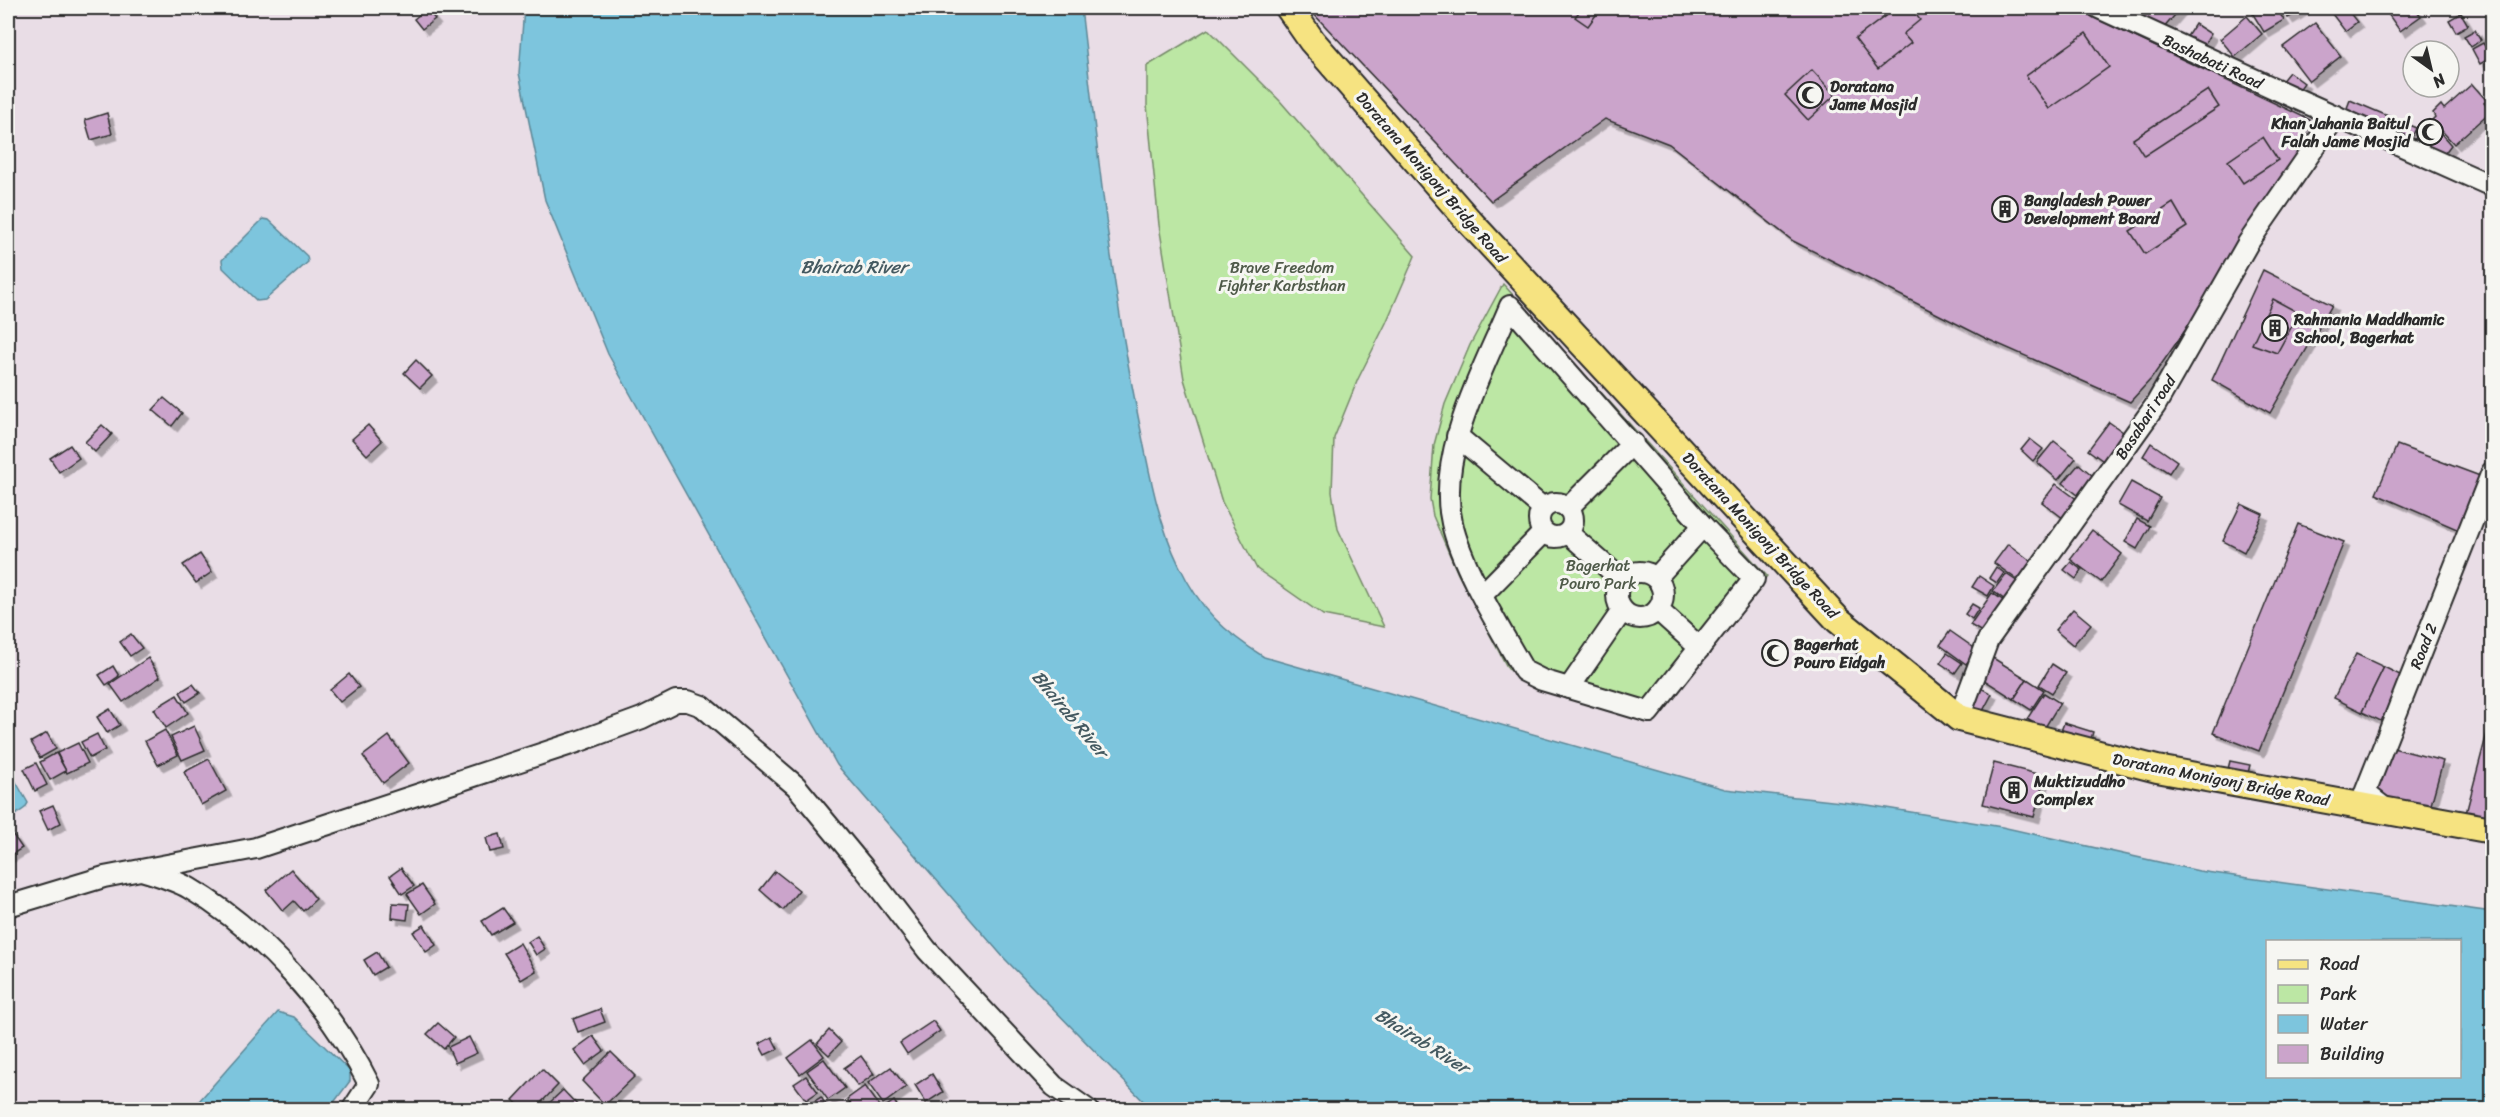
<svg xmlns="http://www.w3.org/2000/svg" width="2500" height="1117" viewBox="0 0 2500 1117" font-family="Sriracha,sans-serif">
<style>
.green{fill:#bce7a4;stroke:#748968;stroke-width:1.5}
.water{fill:#7dc5dd;stroke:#5c8796;stroke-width:1.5;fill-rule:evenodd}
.building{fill:#cba4cb;stroke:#2b2b2b;stroke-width:1.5;filter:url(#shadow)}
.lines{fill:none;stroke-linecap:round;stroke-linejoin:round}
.minor-casing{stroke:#2b2b2b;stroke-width:24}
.major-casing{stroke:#2b2b2b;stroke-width:30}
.minor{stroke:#f6f6f2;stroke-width:20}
.major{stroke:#f6e381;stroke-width:26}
.labels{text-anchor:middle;stroke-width:6;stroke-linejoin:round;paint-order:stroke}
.street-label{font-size:16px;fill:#2b2b2b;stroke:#f6f6f2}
.poi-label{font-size:16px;font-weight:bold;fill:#2b2b2b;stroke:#f6f6f2;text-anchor:start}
.park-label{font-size:16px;fill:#4f5a49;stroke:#f6f6f2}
.water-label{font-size:18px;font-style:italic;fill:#445960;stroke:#f6f6f2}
</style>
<defs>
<filter id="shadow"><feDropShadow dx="5.5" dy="5.5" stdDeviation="0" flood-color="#0004"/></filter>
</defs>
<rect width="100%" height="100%" fill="#e9dde6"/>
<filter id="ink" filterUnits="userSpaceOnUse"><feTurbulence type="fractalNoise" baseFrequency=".0167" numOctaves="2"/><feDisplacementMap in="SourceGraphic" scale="12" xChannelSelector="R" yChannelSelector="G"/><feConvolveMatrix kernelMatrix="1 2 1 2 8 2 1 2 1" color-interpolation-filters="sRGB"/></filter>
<g filter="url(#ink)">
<g class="green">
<polygon points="1208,29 1280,101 1415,256 1386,323 1358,379 1334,438 1332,492 1338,529 1384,627 1323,615 1257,569 1222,502 1184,379 1159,225 1147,105 1147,66"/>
<polygon points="1503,284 1767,576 1653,719 1564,696 1508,669 1458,574 1433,516 1430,499 1434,445 1445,404 1470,345"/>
</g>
<g class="water">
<path d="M 524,8 L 1081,8 C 1097,146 1111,285 1139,421 C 1149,470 1157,520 1179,565 C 1199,608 1224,632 1264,657 L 1725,789 L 1868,805 L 2002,827 L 2199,871 L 2492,912 L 2492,1109 L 1151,1109 L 1004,958 L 837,765 L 608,354 L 545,200 L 519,73 ZM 2268,942 L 2460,942 L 2460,1076 L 2268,1076 Z"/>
<polygon points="263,219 269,220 307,256 308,262 265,300 257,301 223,268 222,260"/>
<polygon points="8,768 28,803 25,808 8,820"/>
<polygon points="278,1012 294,1017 350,1071 350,1081 329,1109 192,1109"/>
</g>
<g class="building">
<polygon points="1308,8 2074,8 2310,120 2297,157 2254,216 2205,302 2151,379 2130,402 1987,339 1793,241 1669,144 1605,119 1491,201"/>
<polygon points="1582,8 1601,8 1588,26 1575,17"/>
<polygon points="1896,8 1911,8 1920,20 1903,34 1911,43 1878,69 1855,39"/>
<polygon points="2118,8 2181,8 2162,30"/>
<polygon points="2257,8 2276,8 2284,20 2264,32 2251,11"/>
<polygon points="2281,8 2305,8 2288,18"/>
<polygon points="2341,8 2346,8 2357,22 2345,31 2332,14"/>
<polygon points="2398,8 2415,8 2421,16 2400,31 2388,14"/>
<polygon points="426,9 435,19 422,29 414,19"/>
<polygon points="2461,13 2468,25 2456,32 2449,20"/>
<polygon points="2247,16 2262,34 2235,57 2220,39"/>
<polygon points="2315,23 2341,56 2309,81 2283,47"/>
<polygon points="2195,24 2211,34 2202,48 2186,38"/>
<polygon points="2475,30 2481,40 2471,47 2464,36"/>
<polygon points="2086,33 2109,67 2049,109 2026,76"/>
<polygon points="2483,43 2492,57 2480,64 2472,49"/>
<polygon points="1812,70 1835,95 1808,120 1785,95"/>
<polygon points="2289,72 2304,83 2296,94 2280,83"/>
<polygon points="2472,84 2487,101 2484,103 2491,111 2454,144 2432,120 2435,117 2433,113 2441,105 2444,109"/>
<polygon points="2208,90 2219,107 2144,156 2133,139"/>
<polygon points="2350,100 2416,128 2409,144 2344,116"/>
<polygon points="107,113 112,134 91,140 85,120"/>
<polygon points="2429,120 2451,145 2441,158 2410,146"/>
<polygon points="2263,137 2278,160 2243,183 2228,161"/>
<polygon points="2173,203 2187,227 2145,254 2130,231"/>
<polygon points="2263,270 2332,305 2270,413 2212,380"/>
<polygon points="2273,299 2299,313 2277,353 2252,344"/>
<polygon points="416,360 432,376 420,388 404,373"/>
<polygon points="164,398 182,413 172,426 153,410"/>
<polygon points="2109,422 2130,437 2109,465 2088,450"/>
<polygon points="102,425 112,434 95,452 85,442"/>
<polygon points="368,425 382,441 367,455 352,439"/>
<polygon points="2030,439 2043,449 2033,461 2021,450"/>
<polygon points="2054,441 2076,458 2058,480 2037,462"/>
<polygon points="2151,443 2177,461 2169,473 2143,456"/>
<polygon points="70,445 79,458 59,472 50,458"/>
<polygon points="2397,445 2480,476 2459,530 2376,494"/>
<polygon points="2079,464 2100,482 2084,500 2063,483"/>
<polygon points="2131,482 2160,498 2147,521 2118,505"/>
<polygon points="2056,484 2082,503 2068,522 2042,502"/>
<polygon points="2241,504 2263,514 2244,552 2223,541"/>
<polygon points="2137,519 2150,526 2137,549 2125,542"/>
<polygon points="2298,524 2344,542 2259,751 2213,733"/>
<polygon points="2092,530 2122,554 2101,582 2070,559"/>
<polygon points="2008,544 2032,562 2019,581 1994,563"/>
<polygon points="200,554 212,572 196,583 183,565"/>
<polygon points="2071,562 2082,570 2076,579 2064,570"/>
<polygon points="1996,567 2004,573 1997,583 1989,578"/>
<polygon points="2006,574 2018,582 2005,600 1993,591"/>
<polygon points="1979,576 1994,586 1988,596 1972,587"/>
<polygon points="1992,593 2004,601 1982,632 1970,625"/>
<polygon points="1972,604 1979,608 1972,619 1965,614"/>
<polygon points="2073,609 2091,624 2073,645 2055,630"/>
<polygon points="1950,631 1977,650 1966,664 1940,645"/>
<polygon points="131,634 142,648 130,656 120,642"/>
<polygon points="1947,653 1962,663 1955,673 1940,663"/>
<polygon points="2356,654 2384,667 2362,712 2334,698"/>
<polygon points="148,658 160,677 123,702 110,684"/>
<polygon points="1993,658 2027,679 2014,699 1981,678"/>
<polygon points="2052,664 2066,673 2052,693 2039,685"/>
<polygon points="113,666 119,676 106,685 99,675"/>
<polygon points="2384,667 2408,679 2387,724 2362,712"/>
<polygon points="349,674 359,687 340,702 330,690"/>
<polygon points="2027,679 2044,690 2031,710 2014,699"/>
<polygon points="193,684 200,693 186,702 180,692"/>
<polygon points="1979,687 1992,694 1977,722 1963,714"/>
<polygon points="2044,693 2060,703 2044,729 2027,719"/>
<polygon points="177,695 188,713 166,728 154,709"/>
<polygon points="110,709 120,725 107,733 97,717"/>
<polygon points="2492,714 2492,824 2465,817"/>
<polygon points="2064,723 2093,732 2088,749 2058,739"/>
<polygon points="194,726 205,750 182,760 171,737"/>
<polygon points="165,730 178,755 158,765 145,741"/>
<polygon points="47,733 56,749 40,758 31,742"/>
<polygon points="97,734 105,750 90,758 81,742"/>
<polygon points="389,736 409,763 383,783 363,756"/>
<polygon points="78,743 88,763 67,773 57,753"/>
<polygon points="2389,747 2443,761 2429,812 2375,797"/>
<polygon points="56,753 66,771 50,780 40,762"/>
<polygon points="209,759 226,791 201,805 184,772"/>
<polygon points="2230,761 2250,765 2246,781 2226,777"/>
<polygon points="36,763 47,785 35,791 24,769"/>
<polygon points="1994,763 2045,776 2034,817 1983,804"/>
<polygon points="53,805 61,823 48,830 39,811"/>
<polygon points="500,834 504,849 490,852 486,838"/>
<polygon points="13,835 22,848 8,857 8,839"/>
<polygon points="401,868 414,886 402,894 390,876"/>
<polygon points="291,869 316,899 303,911 294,901 283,911 266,890"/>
<polygon points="775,871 799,890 783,910 760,890"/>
<polygon points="422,885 435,904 421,914 407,894"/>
<polygon points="393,903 409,904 407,920 392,918"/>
<polygon points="503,908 513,922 491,935 482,921"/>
<polygon points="424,925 436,945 426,952 413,932"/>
<polygon points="537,936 545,949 536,955 528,942"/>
<polygon points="520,943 536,971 521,980 504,953"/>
<polygon points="377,952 386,967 373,975 364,960"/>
<polygon points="600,1009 605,1022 578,1032 573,1019"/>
<polygon points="933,1021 940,1031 907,1054 900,1043"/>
<polygon points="438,1023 454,1037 444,1049 427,1034"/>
<polygon points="829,1030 841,1042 829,1055 817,1044"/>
<polygon points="593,1036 604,1051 585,1065 574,1050"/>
<polygon points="469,1037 477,1053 455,1063 448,1047"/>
<polygon points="772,1037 778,1049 765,1055 759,1044"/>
<polygon points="812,1040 824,1056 800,1074 788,1058"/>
<polygon points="611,1052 635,1076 605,1105 582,1081"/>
<polygon points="861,1056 874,1074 858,1086 844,1068"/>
<polygon points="824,1059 845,1088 828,1100 807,1071"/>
<polygon points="891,1067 906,1087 883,1104 868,1083"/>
<polygon points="542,1069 558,1085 534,1110 524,1110 513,1100"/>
<polygon points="932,1074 943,1092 926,1103 915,1085"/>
<polygon points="806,1076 818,1092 806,1100 794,1084"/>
<polygon points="865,1086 879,1105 872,1110 855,1110 847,1099"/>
<polygon points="563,1090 580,1108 542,1110"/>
<polygon points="821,1097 829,1110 814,1110 810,1104"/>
<polygon points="894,1101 900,1110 881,1110"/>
</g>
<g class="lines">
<defs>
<g id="minor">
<polyline points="2099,8 2295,98 2492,186"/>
<path d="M 1510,306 L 1703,526 L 1754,579 L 1649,712 L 1542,680 L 1524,671 C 1502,632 1461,566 1452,523 C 1436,454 1484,369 1510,306 Z"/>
<polyline points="1457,436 1543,508"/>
<circle cx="1556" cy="520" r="17"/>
<polyline points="1568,508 1633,443"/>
<polyline points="1568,533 1622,580"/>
<circle cx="1640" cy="595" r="23"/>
<polyline points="1656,578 1703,526"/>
<polyline points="1483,594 1543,533"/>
<polyline points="1658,610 1700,648"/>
<polyline points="1569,688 1622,611"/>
<polyline points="1959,718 1988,640 2155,406 2248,243 2336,116"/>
<polyline points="2387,810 2365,793 2492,472"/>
<path d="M 142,870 C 157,875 175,880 189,888 C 261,930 332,1009 369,1084 L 352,1110"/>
<polyline points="8,906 104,877 256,848 577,742 642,718 676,701 688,701 702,706 796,786 863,867 927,950 1054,1086 1088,1110"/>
</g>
<polyline id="major" points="1289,8 1312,41 1469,221 1838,620 1959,718 2157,769 2492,830"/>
</defs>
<use href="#minor" class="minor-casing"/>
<use href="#major" class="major-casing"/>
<use href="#minor" class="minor"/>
<use href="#major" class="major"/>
</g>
</g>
<defs>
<symbol id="mosque-ring" viewBox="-11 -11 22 22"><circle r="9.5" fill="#f6f6f2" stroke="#2b2b2b" stroke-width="1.5"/><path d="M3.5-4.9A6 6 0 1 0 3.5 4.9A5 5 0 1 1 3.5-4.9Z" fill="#2b2b2b"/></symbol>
<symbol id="building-ring" viewBox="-11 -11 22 22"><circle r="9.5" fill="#f6f6f2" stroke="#2b2b2b" stroke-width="1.5"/><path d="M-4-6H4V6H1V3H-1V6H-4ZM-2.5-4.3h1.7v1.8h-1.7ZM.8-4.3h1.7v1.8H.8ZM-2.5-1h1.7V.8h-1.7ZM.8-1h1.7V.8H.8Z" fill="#2b2b2b"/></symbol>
</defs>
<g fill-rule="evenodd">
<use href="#mosque-ring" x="1795" y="80" width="30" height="30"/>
<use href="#mosque-ring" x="2415" y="117" width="30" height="30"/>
<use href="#building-ring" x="1990" y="194" width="30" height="30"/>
<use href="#building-ring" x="2260" y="313" width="30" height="30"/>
<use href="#mosque-ring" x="1760" y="638" width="30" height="30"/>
<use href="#building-ring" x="1999" y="775" width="30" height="30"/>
</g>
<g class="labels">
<g class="street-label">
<text transform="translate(2213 61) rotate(25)" y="6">Bashabati Road</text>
<text transform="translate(1432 177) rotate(49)" y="6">Doratana Monigonj Bridge Road</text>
<text transform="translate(2145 417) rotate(-57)" y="6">Basabari road</text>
<text transform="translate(1761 535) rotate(47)" y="6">Doratana Monigonj Bridge Road</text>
<text transform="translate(2423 646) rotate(-68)" y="6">Road 2</text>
<text transform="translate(2221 779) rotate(11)" y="6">Doratana Monigonj Bridge Road</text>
</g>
<g class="poi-label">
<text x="1830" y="92">Doratana<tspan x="1830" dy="18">Jame Mosjid</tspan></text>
<text x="2410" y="129" text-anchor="end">Khan Jahania Baitul<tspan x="2410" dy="18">Falah Jame Mosjid</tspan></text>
<text x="2024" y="206">Bangladesh Power<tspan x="2024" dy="18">Development Board</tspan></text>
<text x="2294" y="325">Rahmania Maddhamic<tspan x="2294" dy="18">School, Bagerhat</tspan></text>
<text x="1794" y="650">Bagerhat<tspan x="1794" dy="18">Pouro Eidgah</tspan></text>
<text x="2034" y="787">Muktizuddho<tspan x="2034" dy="18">Complex</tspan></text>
</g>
<g class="park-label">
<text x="1282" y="273">Brave Freedom<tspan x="1282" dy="18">Fighter Karbsthan</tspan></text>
<text x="1598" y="571">Bagerhat<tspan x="1598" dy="18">Pouro Park</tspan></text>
</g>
<g class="water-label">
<text x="854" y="273">Bhairab River</text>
<text transform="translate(1070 714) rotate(50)" y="6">Bhairab River</text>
<text transform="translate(1422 1041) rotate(32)" y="6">Bhairab River</text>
</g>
</g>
<rect width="2500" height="1117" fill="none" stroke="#f6f6f2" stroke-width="30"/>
<rect x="15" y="15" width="2470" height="1087" fill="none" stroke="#2b2b2b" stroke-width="2" filter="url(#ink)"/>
<rect x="2266" y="940" width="195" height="138" fill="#f6f6f2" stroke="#a5a5a2" stroke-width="1.5"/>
<rect x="2278" y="960" width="30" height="9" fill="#f6e381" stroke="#a5a5a2" stroke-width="1.5"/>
<text x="2320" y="970" font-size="18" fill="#2b2b2b">Road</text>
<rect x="2278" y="985" width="30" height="18" fill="#bce7a4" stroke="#a5a5a2" stroke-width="1.5"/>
<text x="2320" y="1000" font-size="18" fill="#2b2b2b">Park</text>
<rect x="2278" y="1015" width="30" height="18" fill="#7dc5dd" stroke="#a5a5a2" stroke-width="1.5"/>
<text x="2320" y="1030" font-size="18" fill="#2b2b2b">Water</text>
<rect x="2278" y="1045" width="30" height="18" fill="#cba4cb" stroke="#a5a5a2" stroke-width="1.5"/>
<text x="2320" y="1060" font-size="18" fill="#2b2b2b">Building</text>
<g transform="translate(2431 69) rotate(146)"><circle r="28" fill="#f6f6f2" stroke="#a5a5a2" stroke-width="1.5"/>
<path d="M0-4.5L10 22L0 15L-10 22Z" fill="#2b2b2b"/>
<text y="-9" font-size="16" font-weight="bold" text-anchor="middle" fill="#2b2b2b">N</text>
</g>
</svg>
